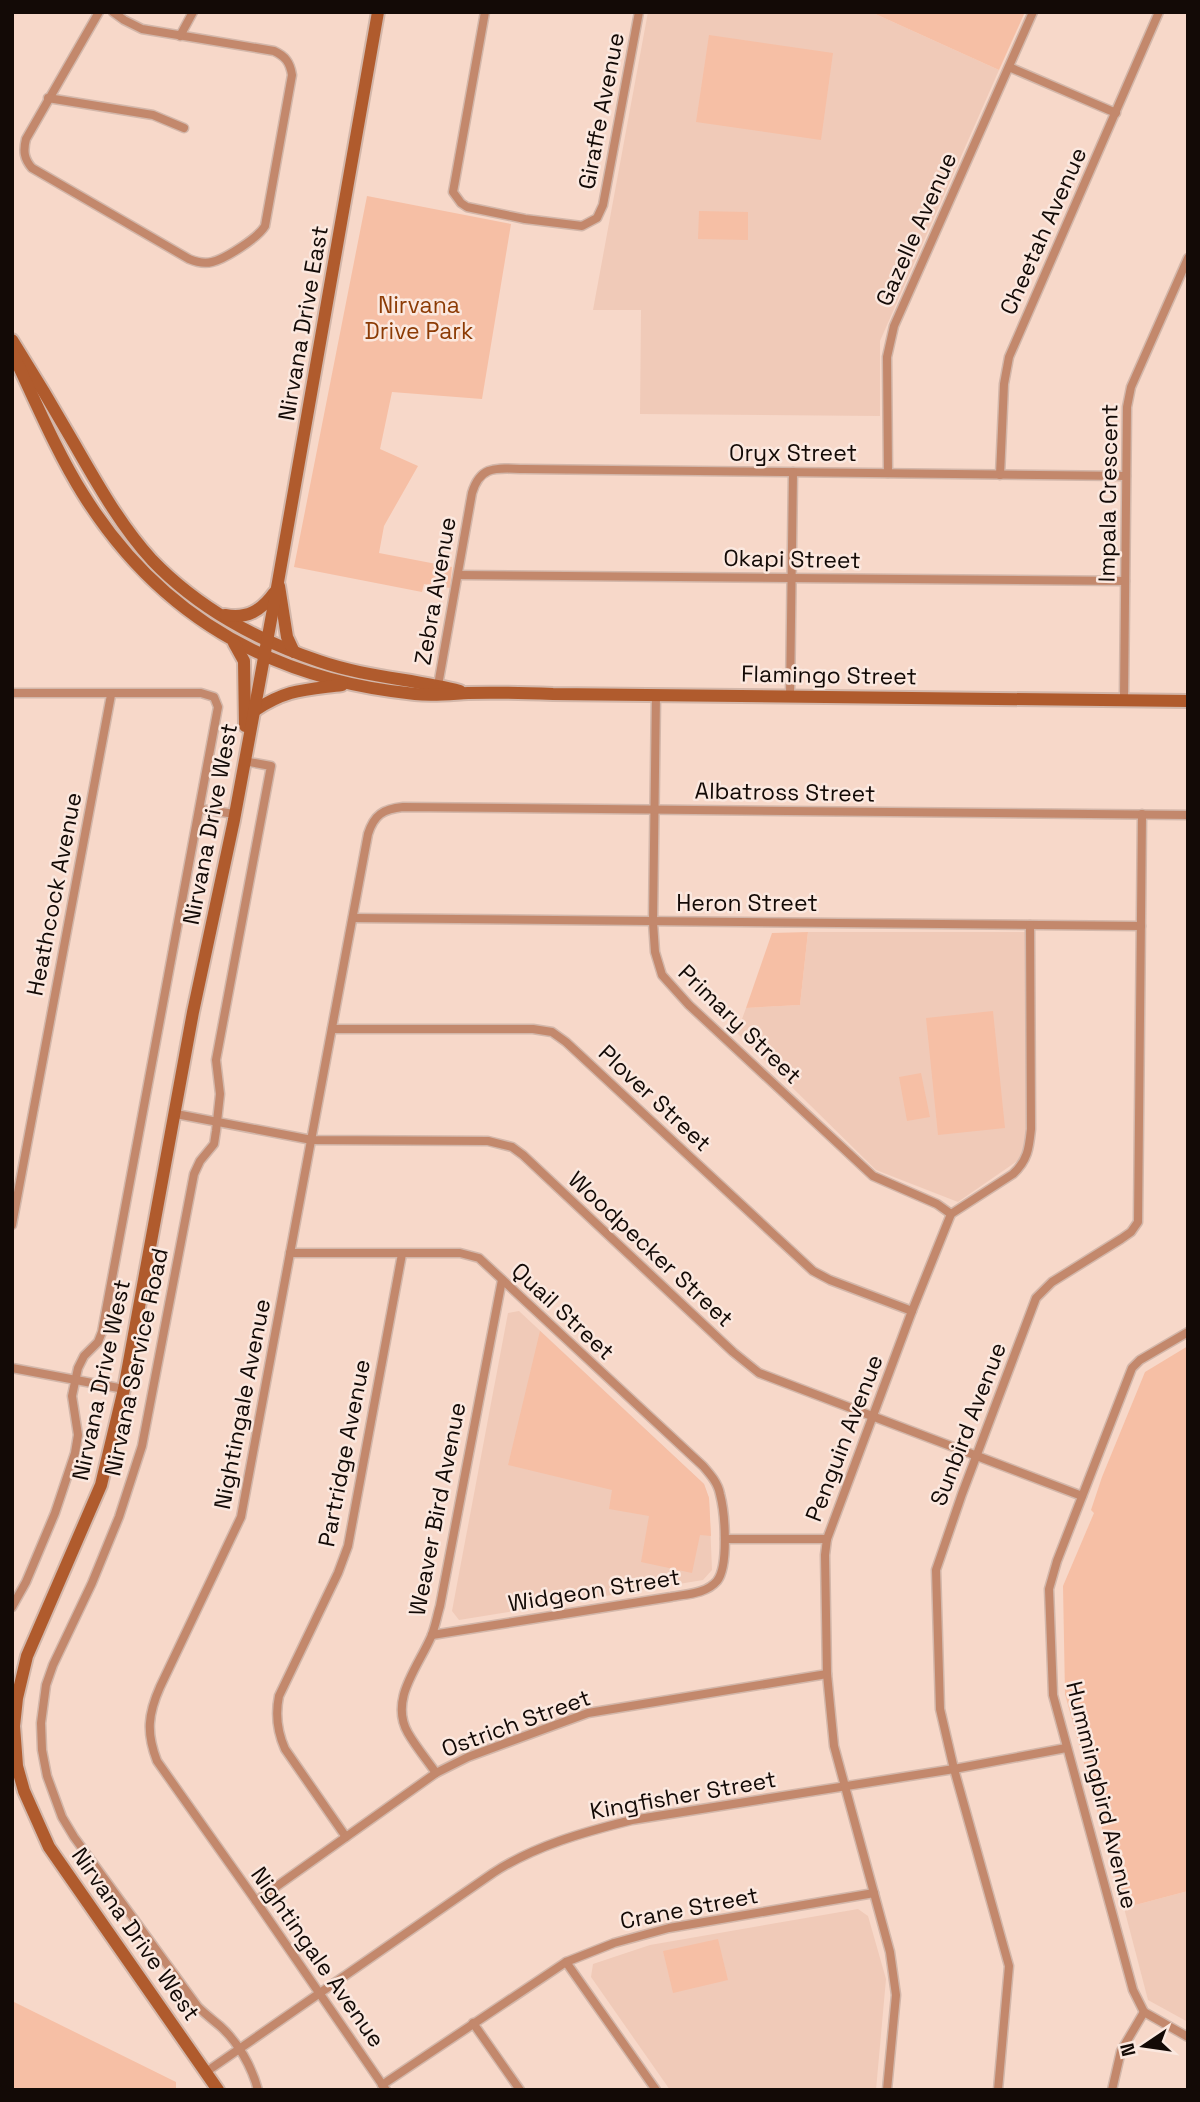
<svg xmlns="http://www.w3.org/2000/svg" width="1200" height="2102" viewBox="0 0 1200 2102" font-family="'Space Grotesk',sans-serif">
<style>
.built{fill:#f0cab8}
.green{fill:#f6bfa5}
.lines{fill:none;stroke-linecap:round;stroke-linejoin:round}
.street-casing{stroke:#d3b7aa;stroke-width:11}
.secondary-casing{stroke:#d3b7aa;stroke-width:16}
.street{stroke:#c3886c;stroke-width:8}
.secondary{stroke:#b05b2d;stroke-width:12}
.labels{text-anchor:middle;stroke-width:5;stroke-linejoin:round;paint-order:stroke}
.street-label{font-size:23px;fill:#130a06;stroke:#fbe8df}
.park-label{font-size:23px;fill:#8c3b05;stroke:#fbe8df}
</style>
<rect width="100%" height="100%" fill="#f7d8c9"/>
<g class="built">
<polygon points="648,12 871,12 999,70 880,341 880,416 640,414 641,310 593,310"/>
<polygon points="808,932 1026,932 1026,1155 958,1202 876,1170 737,1033 746,1008 800,1005"/>
<polygon points="519,1311 704,1484 709,1498 712,1570 703,1580 459,1620 452,1611 508,1313"/>
<polygon points="1188,1891 1188,2022 1148,2000 1124,1908"/>
<polygon points="858,1909 868,1916 886,1979 876,2090 670,2090 591,1977 593,1964 650,1945"/>
</g>
<g class="green">
<polygon points="871,12 1025,12 999,70"/>
<polygon points="709,35 833,53 821,140 696,122"/>
<polygon points="367,196 511,224 482,399 392,392 380,449 418,466 384,526 379,553 452,567 450,588 424,584 422,592 294,567"/>
<polygon points="699,211 748,212 748,240 698,239"/>
<polygon points="808,932 800,1005 746,1008 772,933"/>
<polygon points="993,1011 1005,1128 938,1135 926,1018"/>
<polygon points="921,1073 930,1117 907,1121 899,1077"/>
<polygon points="540,1331 704,1484 709,1498 711,1536 700,1535 692,1573 641,1562 649,1516 609,1509 612,1490 508,1465"/>
<polygon points="1188,1346 1188,1891 1124,1908 1111,1861 1113,1858 1109,1844 1106,1843 1065,1694 1063,1586 1094,1513 1091,1510 1102,1477 1145,1372"/>
<polygon points="718,1939 728,1980 673,1993 663,1951"/>
<polygon points="12,2001 176,2082 176,2090 12,2090"/>
</g>
<g class="lines">
<defs>
<g id="street">
<path d="M 99,12 L 26,139 C 23,151 24,159 32,168 L 189,259 C 196,262 204,264 212,262 C 225,259 258,238 265,226 L 292,75 C 290,62 285,56 274,51 L 142,29 L 124,20 L 113,12"/>
<polyline points="485,12 453,192 461,203 467,207 525,219 582,226 597,218 603,205 639,12"/>
<polyline points="180,36 193,12"/>
<polyline points="1009,67 1116,113"/>
<polyline points="48,98 153,115 184,128"/>
<polyline points="888,473 887,357 894,326 1033,12"/>
<polyline points="1000,475 1004,384 1009,357 1159,12"/>
<polyline points="459,575 1125,581"/>
<path d="M 437,691 L 472,493 C 481,463 499,469 525,469 L 1126,476"/>
<polyline points="12,693 201,693 214,697 218,707 102,1332 98,1342 84,1356 78,1368 72,1396 78,1435 75,1453 55,1513 26,1582 12,1607"/>
<polyline points="656,695 653,922 655,952 662,975 689,1005 873,1176 937,1204 951,1214"/>
<polyline points="790,696 793,472"/>
<polyline points="1124,698 1127,407 1131,387 1188,258"/>
<path d="M 244,761 L 271,766 L 216,1060 L 220,1094 L 216,1131 L 214,1144 L 200,1161 L 194,1174 L 142,1446 L 119,1517 L 92,1583 L 53,1665 L 46,1685 L 41,1723 L 42,1750 L 47,1776 L 62,1817 L 74,1837 L 198,2007 C 205,2014 213,2020 220,2026 C 238,2042 252,2067 258,2090"/>
<polyline points="200,809 235,814"/>
<polyline points="353,918 1141,926"/>
<polyline points="332,1029 533,1029 552,1032 566,1042 813,1271 830,1280 912,1311"/>
<polyline points="176,1114 312,1140 488,1141 512,1147 523,1155 733,1352 759,1373 1082,1496"/>
<polyline points="12,1225 111,695"/>
<path d="M 290,1253 L 460,1253 L 479,1258 L 703,1466 C 710,1474 718,1483 720,1494 C 725,1513 729,1566 717,1581 C 706,1594 686,1594 671,1597 L 432,1635"/>
<polyline points="1188,1332 1140,1360 1132,1368 1057,1561 1049,1589 1053,1695 1133,1990 1144,2012 1188,2037"/>
<polyline points="12,1368 124,1389"/>
<polyline points="725,1539 827,1539"/>
<path d="M 436,1773 C 427,1760 416,1747 408,1733 C 389,1700 418,1667 431,1637 C 435,1628 437,1616 440,1606 L 502,1280"/>
<path d="M 346,1837 L 285,1749 C 277,1731 275,1715 279,1696 L 338,1573 L 348,1546 L 402,1254"/>
<polyline points="256,1901 436,1773 468,1757 588,1713 827,1674"/>
<polyline points="566,1962 656,2090"/>
<polyline points="473,2023 520,2090"/>
<path d="M 206,2072 L 493,1873 C 534,1846 584,1832 632,1820 L 954,1769 L 1066,1748"/>
<polyline points="382,2085 566,1962 614,1943 669,1928 874,1893"/>
<path d="M 386,2090 L 256,1901 L 157,1761 C 146,1733 148,1714 160,1687 L 241,1517 L 368,834 C 374,815 383,809 403,807 L 1188,815"/>
<path d="M 887,2090 L 896,1995 L 890,1952 L 834,1746 L 827,1674 L 825,1555 L 827,1539 L 912,1311 L 951,1214 L 1013,1174 C 1028,1160 1029,1148 1031,1129 L 1030,925"/>
<polyline points="998,2090 1009,1966 954,1769 940,1709 936,1570 962,1494 1036,1298 1052,1282 1121,1239 1131,1232 1138,1222 1142,814"/>
<polyline points="1112,2090 1121,2051 1144,2012"/>
</g>
<g id="secondary">
<path d="M 12,340 C 34,375 55,410 75,445 C 98,485 121,526 152,560 C 197,607 258,641 319,661 C 365,677 413,679 460,691"/>
<path d="M 12,352 C 34,398 56,451 83,494 C 159,616 273,680 415,694 C 433,696 450,694 468,693 C 496,692 525,693 553,694 L 1188,701"/>
<polyline points="279,586 287,637 294,652"/>
<path d="M 225,615 C 247,619 261,611 274,593"/>
<polyline points="234,643 244,661 245,726"/>
<path d="M 254,711 C 287,689 304,690 342,685"/>
<polyline points="218,2090 49,1847 24,1791 17,1766 14,1726 17,1698 27,1656 101,1485 124,1389 193,1012 234,820 278,582 378,12"/>
</g>
</defs>
<use href="#street" class="street-casing"/>
<use href="#secondary" class="secondary-casing"/>
<use href="#street" class="street"/>
<use href="#secondary" class="secondary"/>
</g>
<g class="labels">
<g class="street-label">
<text transform="translate(601 111) rotate(-79)" y="8">Giraffe Avenue</text>
<text transform="translate(916 229) rotate(-66)" y="8">Gazelle Avenue</text>
<text transform="translate(1043 231) rotate(-66)" y="8">Cheetah Avenue</text>
<text transform="translate(303 323) rotate(-80)" y="8">Nirvana Drive East</text>
<text x="793" y="461">Oryx Street</text>
<text transform="translate(1108 493) rotate(-89)" y="8">Impala Crescent</text>
<text transform="translate(792 559) rotate(1)" y="8">Okapi Street</text>
<text transform="translate(435 591) rotate(-80)" y="8">Zebra Avenue</text>
<text transform="translate(829 675) rotate(1)" y="8">Flamingo Street</text>
<text transform="translate(785 792) rotate(1)" y="8">Albatross Street</text>
<text transform="translate(210 824) rotate(-79)" y="8">Nirvana Drive West</text>
<text transform="translate(54 894) rotate(-79)" y="8">Heathcock Avenue</text>
<text x="747" y="911">Heron Street</text>
<text transform="translate(740 1024) rotate(44)" y="8">Primary Street</text>
<text transform="translate(655 1098) rotate(43)" y="8">Plover Street</text>
<text transform="translate(651 1249) rotate(43)" y="8">Woodpecker Street</text>
<text transform="translate(563 1311) rotate(43)" y="8">Quail Street</text>
<text transform="translate(136 1362) rotate(-78)" y="8">Nirvana Service Road</text>
<text transform="translate(101 1380) rotate(-78)" y="8">Nirvana Drive West</text>
<text transform="translate(242 1404) rotate(-79)" y="8">Nightingale Avenue</text>
<text transform="translate(968 1424) rotate(-69)" y="8">Sunbird Avenue</text>
<text transform="translate(844 1438) rotate(-69)" y="8">Penguin Avenue</text>
<text transform="translate(344 1453) rotate(-79)" y="8">Partridge Avenue</text>
<text transform="translate(437 1509) rotate(-79)" y="8">Weaver Bird Avenue</text>
<text transform="translate(594 1590) rotate(-9)" y="8">Widgeon Street</text>
<text transform="translate(516 1723) rotate(-20)" y="8">Ostrich Street</text>
<text transform="translate(683 1795) rotate(-10)" y="8">Kingfisher Street</text>
<text transform="translate(1102 1795) rotate(76)" y="8">Hummingbird Avenue</text>
<text transform="translate(689 1908) rotate(-11)" y="8">Crane Street</text>
<text transform="translate(136 1934) rotate(55)" y="8">Nirvana Drive West</text>
<text transform="translate(318 1957) rotate(55)" y="8">Nightingale Avenue</text>
</g>
<g class="park-label">
<text x="419" y="313">Nirvana<tspan x="419" dy="26">Drive Park</tspan></text>
</g>
</g>
<rect width="1200" height="2102" fill="none" stroke="#130a06" stroke-width="28"/>
<g transform="translate(1144 2046) rotate(257)" stroke="#fbe8df" stroke-width="5" paint-order="stroke">
<path d="M0-5L12 26L0 18L-12 26Z" fill="#130a06"/>
<text y="-10" font-size="19" font-weight="bold" text-anchor="middle" fill="#130a06">N</text>
</g>
</svg>
